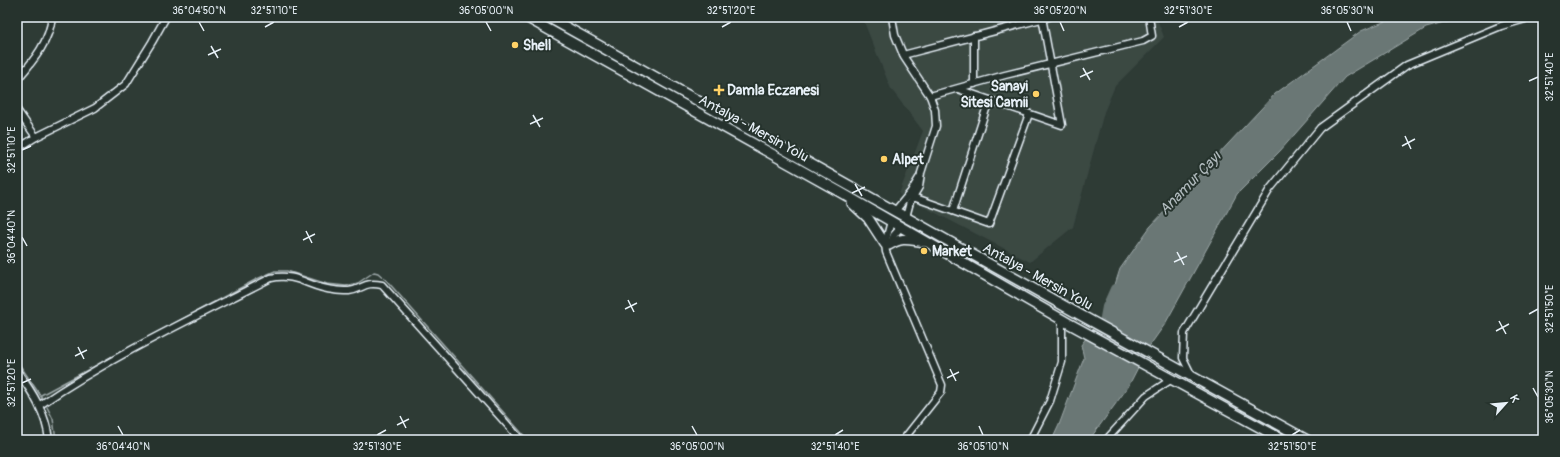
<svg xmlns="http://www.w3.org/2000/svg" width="1560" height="457" viewBox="0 0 1560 457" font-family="Pangolin,sans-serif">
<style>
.built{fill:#3b4843}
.water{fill:#6b7775;stroke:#9da8a9}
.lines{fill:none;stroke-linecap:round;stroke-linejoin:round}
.stream{stroke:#9da8a9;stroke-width:1.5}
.river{stroke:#6b7775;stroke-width:10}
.minor-casing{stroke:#e8f1f8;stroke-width:9}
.highway-casing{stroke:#e8f1f8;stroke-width:12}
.minor{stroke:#26332d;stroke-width:6}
.highway{stroke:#26332d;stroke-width:9}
.ticks{fill:none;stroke:#e8f1f8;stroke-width:1.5}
.poi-dot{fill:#ffd166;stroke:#26332d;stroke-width:1.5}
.labels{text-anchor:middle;stroke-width:4;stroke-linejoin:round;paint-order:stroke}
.poi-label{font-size:14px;font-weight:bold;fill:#e8f1f8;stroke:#26332d;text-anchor:start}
.street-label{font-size:14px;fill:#e8f1f8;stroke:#26332d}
.water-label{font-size:15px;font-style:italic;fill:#b0babd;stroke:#26332d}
.neatline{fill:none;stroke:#e8f1f8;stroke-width:1.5}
.ticks-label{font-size:10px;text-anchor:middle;fill:#e8f1f8}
</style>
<rect width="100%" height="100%" fill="#2e3b35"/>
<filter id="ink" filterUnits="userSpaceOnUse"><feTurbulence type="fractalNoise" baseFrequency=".025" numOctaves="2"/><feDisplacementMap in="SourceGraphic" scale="8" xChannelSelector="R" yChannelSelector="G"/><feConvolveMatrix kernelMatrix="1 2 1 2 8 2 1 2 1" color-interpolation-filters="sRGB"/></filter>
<g filter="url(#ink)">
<polygon class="built" points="862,17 1156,17 1164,37 1115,86 1104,112 1073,227 1030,262 899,194 923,131 891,89"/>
<polygon class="water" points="1396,17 1466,17 1426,28 1345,77 1280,151 1237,194 1165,324 1148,348 1128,387 1089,440 1052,440 1059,425 1084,358 1081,345 1107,310 1120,269 1150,227 1275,94 1361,31"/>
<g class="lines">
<g class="stream">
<polyline points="17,361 42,398"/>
<polyline points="41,395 257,279 275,271 287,271 327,284 346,286 358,283 374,272 378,273 387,281 528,440"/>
<polyline points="47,407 53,419 56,440"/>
</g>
<polyline class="river" points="1104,323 1107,307 1115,289"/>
<defs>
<g id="minor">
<polyline points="892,17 895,35 904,57 930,96 935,110 936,126 921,173 919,187 910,202 906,217"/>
<polyline points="974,36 974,84"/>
<polyline points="903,55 1049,17"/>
<polyline points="17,65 25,70"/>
<path d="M 17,80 C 33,61 49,43 52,17"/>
<polyline points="958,89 1062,125 1042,17"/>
<polyline points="930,96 1005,75 1143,41 1152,36 1149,17"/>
<polyline points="17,110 36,137"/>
<polyline points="17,149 36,137 95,108 126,84 152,42 166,17"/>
<polyline points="913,197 989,224 1029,114"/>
<polyline points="895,211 910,193 919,178"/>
<polyline points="953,211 989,100"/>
<polyline points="891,221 885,244 886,252 942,385 941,392 903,440"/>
<polyline points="890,244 894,235 901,227"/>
<path d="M 17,371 C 33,393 46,413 49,440"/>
<polyline points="1192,376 1183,358 1184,333 1270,189 1320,128 1407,65 1501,26 1532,17"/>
<path d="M 40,405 C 112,356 193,318 271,278 C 297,272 309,288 334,290 C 339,291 345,291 349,291 C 364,289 364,281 382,285 L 521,440"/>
<polyline points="1030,440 1050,401 1062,362 1062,319"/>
<polyline points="1106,440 1146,396 1172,379"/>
</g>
<g id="highway">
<polyline points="526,17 840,192 1068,323 1283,440"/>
<polyline points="548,17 1075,312 1307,440"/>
<polyline points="852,203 868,218 885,244"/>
<path d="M 889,245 C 903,236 909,240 924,242"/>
</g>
</defs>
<use href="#minor" class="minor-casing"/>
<use href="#highway" class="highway-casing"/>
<use href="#minor" class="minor"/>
<use href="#highway" class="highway"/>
</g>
</g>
<path class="ticks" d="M 199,22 L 204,31M 486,22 L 491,31M 1060,22 L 1064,31M 1347,22 L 1351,31M 265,27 L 274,22M 722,27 L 731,22M 1179,27 L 1188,22M 211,46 L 218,58M 208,55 L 221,49M 1083,68 L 1090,80M 1080,77 L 1093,71M 1529,81 L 1538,77M 533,115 L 540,127M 530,124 L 543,118M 1405,136 L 1411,149M 1402,146 L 1415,139M 22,150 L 31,146M 855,184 L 862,196M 852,193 L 865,187M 306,231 L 312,243M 22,237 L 27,246M 303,240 L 315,234M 1177,252 L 1184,265M 1174,262 L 1187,256M 628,300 L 634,312M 625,309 L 637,303M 1529,314 L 1538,309M 1499,321 L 1506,334M 1496,331 L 1509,324M 78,347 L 84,359M 75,356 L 87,350M 950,369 L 956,381M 947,378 L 959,372M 22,383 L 31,379M 1533,388 L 1538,397M 400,416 L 406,428M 397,425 L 409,419M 118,426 L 123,435M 692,426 L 697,435M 979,426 L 983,435M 377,435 L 386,430M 835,435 L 843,430M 1292,435 L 1300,430"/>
<g class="poi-dot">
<circle cx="515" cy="45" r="4"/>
<path d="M717 84h4v4h4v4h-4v4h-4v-4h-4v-4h4z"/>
<circle cx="1036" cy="94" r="4"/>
<circle cx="884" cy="159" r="4"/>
<circle cx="924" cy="251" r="4"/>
</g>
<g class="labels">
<g class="poi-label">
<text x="523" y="50">Shell</text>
<text x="1028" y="91" text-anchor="end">Sanayi<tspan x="1028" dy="16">Sitesi Camii</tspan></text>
<text x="727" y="95">Damla Eczanesi</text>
<text x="892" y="164">Alpet</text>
<text x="932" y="256">Market</text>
</g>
<g class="street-label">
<text transform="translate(754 128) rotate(29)" y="5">Antalya - Mersin Yolu</text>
<text transform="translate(1038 276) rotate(29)" y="5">Antalya - Mersin Yolu</text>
</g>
<g class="water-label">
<text transform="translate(1190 183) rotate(-46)" y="5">Anamur Çayı</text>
</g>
</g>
<rect width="1560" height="457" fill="none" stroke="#26332d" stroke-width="44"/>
<g transform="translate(1506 403) rotate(63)" stroke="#26332d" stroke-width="3" paint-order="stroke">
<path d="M0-3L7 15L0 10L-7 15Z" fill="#e8f1f8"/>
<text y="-6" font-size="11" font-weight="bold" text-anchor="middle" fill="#e8f1f8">K</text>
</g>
<rect x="22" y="22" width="1516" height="413" class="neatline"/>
<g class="ticks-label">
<text x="199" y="14">36°04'50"N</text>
<text x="274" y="14">32°51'10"E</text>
<text x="486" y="14">36°05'00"N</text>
<text x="731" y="14">32°51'20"E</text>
<text x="1060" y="14">36°05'20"N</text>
<text x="1188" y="14">32°51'30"E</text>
<text x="1347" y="14">36°05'30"N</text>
<text transform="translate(1549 77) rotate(-90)" y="4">32°51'40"E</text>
<text transform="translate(11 150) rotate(-90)" y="4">32°51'10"E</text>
<text transform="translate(11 237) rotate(-90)" y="4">36°04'40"N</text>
<text transform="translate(1549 309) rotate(-90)" y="4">32°51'50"E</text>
<text transform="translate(11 383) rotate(-90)" y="4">32°51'20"E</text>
<text transform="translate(1549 397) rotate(-90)" y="4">36°05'30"N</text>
<text x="123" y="450">36°04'40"N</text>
<text x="377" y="450">32°51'30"E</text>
<text x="697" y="450">36°05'00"N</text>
<text x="835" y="450">32°51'40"E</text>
<text x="983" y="450">36°05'10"N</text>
<text x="1292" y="450">32°51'50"E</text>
</g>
</svg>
